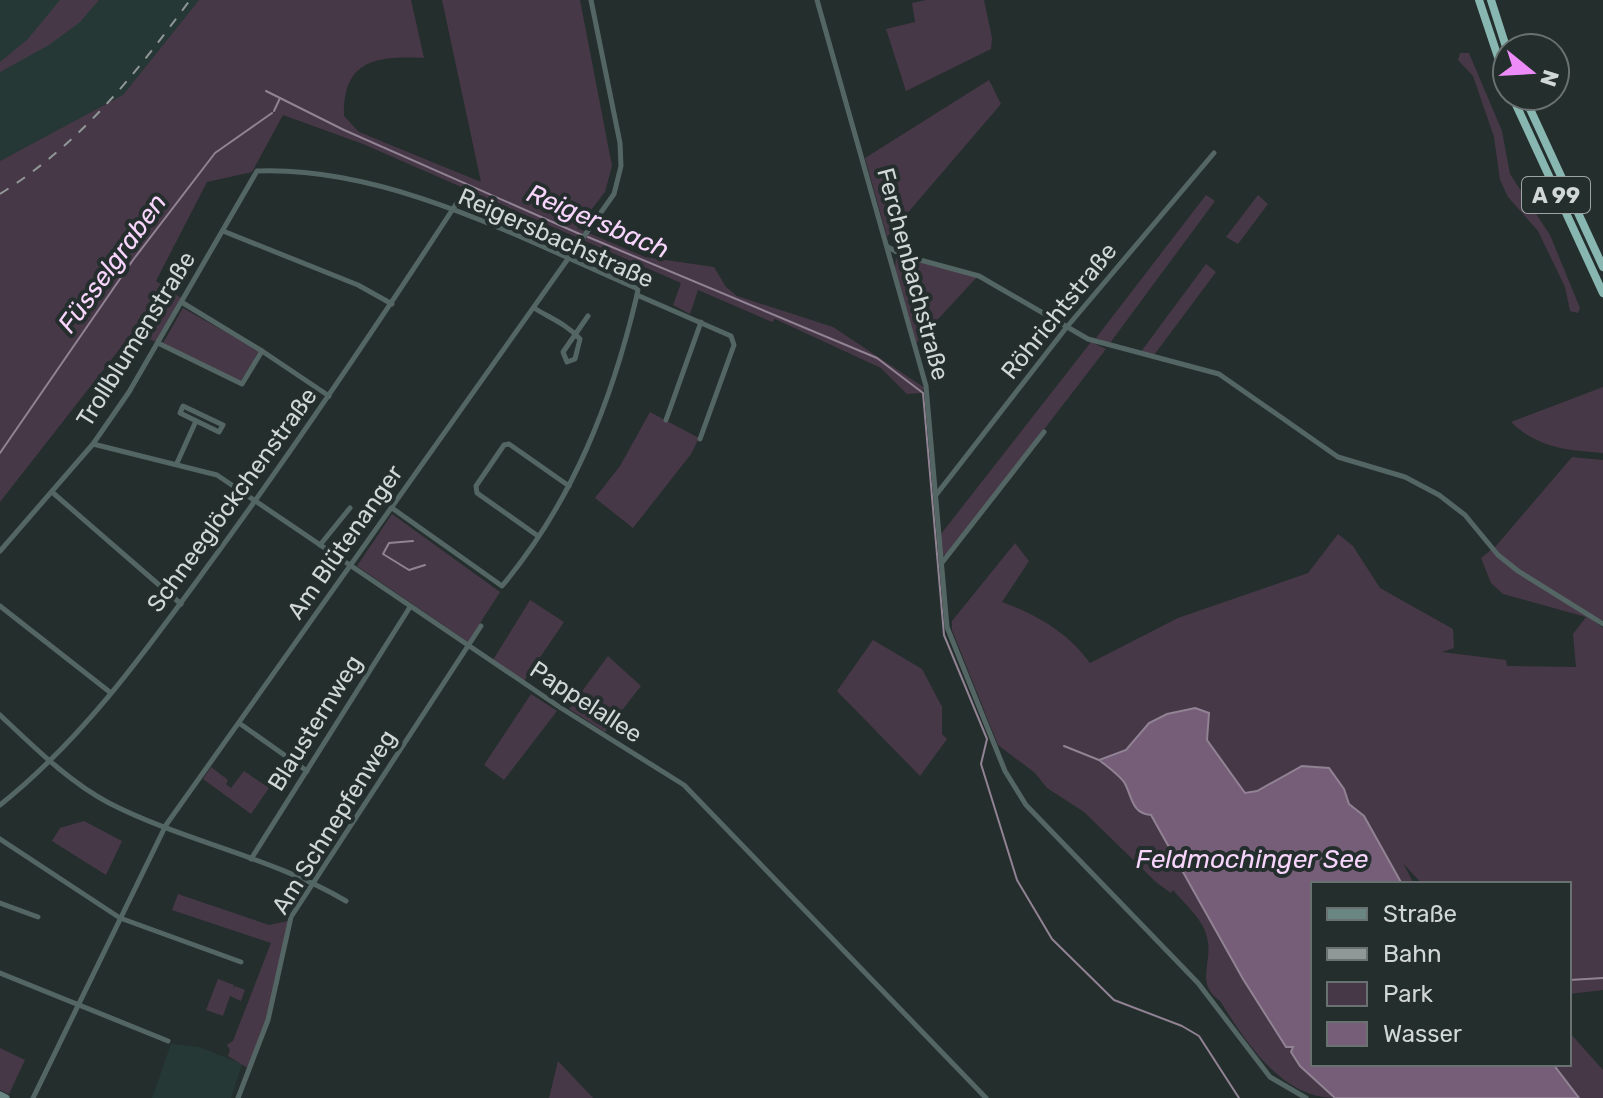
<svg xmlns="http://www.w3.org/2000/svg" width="1603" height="1098" viewBox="0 0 1603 1098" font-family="Rubik,sans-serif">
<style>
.built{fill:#263836}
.green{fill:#473848}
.water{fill:#765e78;stroke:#918294;stroke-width:2}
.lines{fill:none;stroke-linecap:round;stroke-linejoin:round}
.stream{stroke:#918294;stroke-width:2}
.minor{stroke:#546664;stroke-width:5}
.secondary{stroke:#698683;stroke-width:7}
.motorway{stroke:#88b6b1;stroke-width:8}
.rail{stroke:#909797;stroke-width:2;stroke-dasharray:10 10;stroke-linecap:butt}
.labels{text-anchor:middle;stroke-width:8;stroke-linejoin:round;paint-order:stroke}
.shield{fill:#242e2c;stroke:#9da4a4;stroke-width:2}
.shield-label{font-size:22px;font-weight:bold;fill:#d1d7d7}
.street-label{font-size:24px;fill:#d1d7d7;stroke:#242e2c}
.water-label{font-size:26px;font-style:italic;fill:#f8d5fc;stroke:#242e2c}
</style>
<rect width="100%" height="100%" fill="#242e2c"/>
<g class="built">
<polygon points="0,0 199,0 123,95 0,161"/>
<polygon points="171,1044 199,1047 242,1064 231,1098 152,1098"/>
</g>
<g class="green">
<polygon points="60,0 99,0 80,22 49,45 0,72 0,62 27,40"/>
<path d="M 199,0 L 411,0 L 424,58 C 377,56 343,59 344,116 L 359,132 L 481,182 L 442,0 L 580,0 L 612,166 L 605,192 L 577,228 L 645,257 L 714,267 L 726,287 L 737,296 L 833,327 L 925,388 L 921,393 L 907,394 L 881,368 L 775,319 L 772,322 L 698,290 L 690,314 L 673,305 L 681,283 L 363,144 L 283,115 L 252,172 L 207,182 L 156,281 L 181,298 L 156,342 L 133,332 L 0,502 L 0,161 L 123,95 Z"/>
<polygon points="926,0 984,0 992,38 991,49 906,91 886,29 915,22 912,3"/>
<polygon points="1460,53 1469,53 1502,131 1510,174 1550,235 1580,308 1578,313 1570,311 1565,287 1538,231 1508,197 1500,180 1494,137 1473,76 1458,60"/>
<polygon points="989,80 1001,104 887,237 865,158"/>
<polygon points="1206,195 1215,201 1110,343 1096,338"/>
<polygon points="1258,195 1268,204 1238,244 1226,237"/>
<polygon points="902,256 977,277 916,343 895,268 896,258"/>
<polygon points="1206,264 1216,272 1154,355 1140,353"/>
<polygon points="183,308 259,351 240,382 163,343"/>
<polygon points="1091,342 1106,349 948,554 943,555 941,534"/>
<path d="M 1603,387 L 1603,453 C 1566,450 1538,448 1511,422 Z"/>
<polygon points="650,412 699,438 691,454 633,528 595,498 620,466"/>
<path d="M 1572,457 L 1603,460 L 1603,620 L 1589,617 L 1603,628 L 1603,990 L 1569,994 L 1569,884 L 1422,884 L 1403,863 L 1414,884 L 1402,884 L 1364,816 L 1349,804 L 1344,789 L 1302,766 L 1257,791 L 1245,793 L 1206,739 L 1208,734 L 1151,815 L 1222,941 L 1293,1047 L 1300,1066 L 1335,1098 C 1281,1098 1246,1042 1220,1001 C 1192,981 1217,960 1205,931 C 1200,917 1183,902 1173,890 L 1171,893 L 1157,883 L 1084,812 L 1047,788 L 1035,773 L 998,745 L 952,630 L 952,621 L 1015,543 L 1029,561 L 1002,602 C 1036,614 1069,633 1090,663 L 1178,618 L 1308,573 L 1338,534 L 1353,546 L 1380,588 L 1453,629 L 1454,648 L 1442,652 L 1506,660 L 1507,666 L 1576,667 L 1573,634 L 1586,617 L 1503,594 L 1491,583 L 1481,558 L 1496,546 Z"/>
<polygon points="392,514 500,592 468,642 357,566"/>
<polygon points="530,600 564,622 524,681 493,660"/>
<polygon points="873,640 922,669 942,707 942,734 947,739 920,776 837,691"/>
<polygon points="608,656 641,686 605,732 569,709"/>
<polygon points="531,694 557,711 504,780 484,765"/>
<polygon points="211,767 228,780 226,784 231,788 244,771 269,788 251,814 203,779"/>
<polygon points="84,821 122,841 106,875 52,841 60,828"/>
<polygon points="178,894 269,925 288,921 267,1020 249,1069 228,1056 230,1050 227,1045 233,1041 271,943 172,910"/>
<polygon points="218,979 234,985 233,989 235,986 245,990 241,1001 230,996 223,1016 206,1010"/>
<polygon points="1569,1032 1603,1070 1603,1098 1579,1098 1553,1064 1569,1064"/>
<polygon points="0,1048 25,1060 9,1094 0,1090"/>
<polygon points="558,1061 593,1098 549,1098"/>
</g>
<path class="water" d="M 1195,708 L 1209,713 L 1207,740 L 1245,793 L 1257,791 L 1302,766 L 1329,768 L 1344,789 L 1349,804 L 1364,816 L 1402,884 L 1313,884 L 1313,1064 L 1553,1064 L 1579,1098 L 1335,1098 L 1300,1066 L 1291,1052 L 1293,1047 L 1286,1047 L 1243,979 L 1151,815 C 1131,814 1132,795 1124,782 C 1117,773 1108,767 1099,760 L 1126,750 L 1149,723 L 1167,714 Z"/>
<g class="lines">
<g class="stream">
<polyline points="266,91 344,130 582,235"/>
<polyline points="274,111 280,98"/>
<polyline points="588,237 877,358 923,393 944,635 987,739 981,764 1017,880 1052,939 1114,1000 1182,1026 1199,1036 1239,1098"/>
<polyline points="0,453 133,260 215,153 272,113"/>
<polyline points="413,541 389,543 383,554 409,570 425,565"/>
<polyline points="1064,746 1099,760"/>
<polyline points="1569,980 1603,978"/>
</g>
<g class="minor">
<polyline points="817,0 926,386 947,627 1005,771 1026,805 1198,983 1270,1077 1306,1098"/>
<polyline points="223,231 358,285 392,304"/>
<polyline points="888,247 902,255 979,276 1088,339 1219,374 1338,457 1405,477 1439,495 1465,515 1498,555 1518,571 1603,624"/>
<path d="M 534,308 C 550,318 568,325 580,339 L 575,359 L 567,362 L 563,352 L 588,316"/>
<polyline points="160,344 242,384 262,351 183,303"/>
<polyline points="262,351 329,396"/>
<polygon points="183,406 223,425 219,432 180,413"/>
<polyline points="666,420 701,322"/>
<polyline points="93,444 217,475 561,708 684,785 986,1098"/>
<polyline points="177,463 196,421"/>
<polyline points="52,492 181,604"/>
<polyline points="936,495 1066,328 1214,153"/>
<path d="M 392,508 L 502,586 C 573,501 612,401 637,295"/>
<polyline points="538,536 477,493 476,486 504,445 509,444 569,486"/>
<polyline points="320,545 350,508"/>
<path d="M 0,551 L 93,444 L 129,392 L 257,171 C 387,166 520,238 638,289 L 637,295 L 731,336 L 734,345 L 700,439"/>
<polyline points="941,564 1044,432"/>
<polyline points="0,606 111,693"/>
<path d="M 0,715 C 33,746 69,782 109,803 C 185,842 272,857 346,901"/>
<polyline points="239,723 307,771"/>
<path d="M 0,805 C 84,738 147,649 210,563 C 299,442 382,318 464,192"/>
<polyline points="0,839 120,918 241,962"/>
<polyline points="251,859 410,607"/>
<polyline points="0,903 38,917"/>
<polyline points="0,973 168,1041"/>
<polyline points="33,1098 166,825 614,194 621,166 620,143 591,0"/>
<polyline points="238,1098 268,1020 291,917 481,626"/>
</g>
<polyline class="secondary" points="0,1095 6,1098"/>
<g class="motorway">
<polyline points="1479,0 1507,84"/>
<polyline points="1491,0 1507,50"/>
<polyline points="1512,96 1603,293"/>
<polyline points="1524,96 1603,267"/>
</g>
<path class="rail" d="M 0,194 C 81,143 134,76 190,0"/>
</g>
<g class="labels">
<rect class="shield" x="1522" y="177" width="68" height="36" rx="6"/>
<g class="shield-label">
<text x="1556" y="203">A 99</text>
</g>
<g class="street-label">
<text transform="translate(556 238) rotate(24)" y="8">Reigersbachstraße</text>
<text transform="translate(913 274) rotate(75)" y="8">Ferchenbachstraße</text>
<text transform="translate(1059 311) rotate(-51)" y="8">Röhrichtstraße</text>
<text transform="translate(136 339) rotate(-58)" y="8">Trollblumenstraße</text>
<text transform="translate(232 500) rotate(-54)" y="8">Schneeglöckchenstraße</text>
<text transform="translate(345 542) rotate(-55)" y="8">Am Blütenanger</text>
<text transform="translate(586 702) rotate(33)" y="8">Pappelallee</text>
<text transform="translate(315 723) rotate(-58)" y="8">Blausternweg</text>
<text transform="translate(334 822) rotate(-58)" y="8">Am Schnepfenweg</text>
</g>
<g class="water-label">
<text transform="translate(598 221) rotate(23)" y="9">Reigersbach</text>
<text transform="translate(112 263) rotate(-54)" y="9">Füsselgraben</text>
<text x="1252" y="868">Feldmochinger See</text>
</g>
</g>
<rect x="1311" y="882" width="260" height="184" fill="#242e2c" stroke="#697270" stroke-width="2"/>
<rect x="1327" y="908" width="40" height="12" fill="#698683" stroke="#697270" stroke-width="2"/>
<text x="1383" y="922" font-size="24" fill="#d1d7d7">Straße</text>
<rect x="1327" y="948" width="40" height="12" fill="#909797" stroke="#697270" stroke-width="2"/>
<text x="1383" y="962" font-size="24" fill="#d1d7d7">Bahn</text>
<rect x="1327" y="982" width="40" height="24" fill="#473848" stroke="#697270" stroke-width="2"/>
<text x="1383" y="1002" font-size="24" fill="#d1d7d7">Park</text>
<rect x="1327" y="1022" width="40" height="24" fill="#765e78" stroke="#697270" stroke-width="2"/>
<text x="1383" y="1042" font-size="24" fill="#d1d7d7">Wasser</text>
<g transform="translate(1531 72) rotate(108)"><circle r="38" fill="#242e2c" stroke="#697270" stroke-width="2"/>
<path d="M0-6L14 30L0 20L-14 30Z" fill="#ed8cf9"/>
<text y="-12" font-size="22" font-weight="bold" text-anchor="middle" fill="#d1d7d7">N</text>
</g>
</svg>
